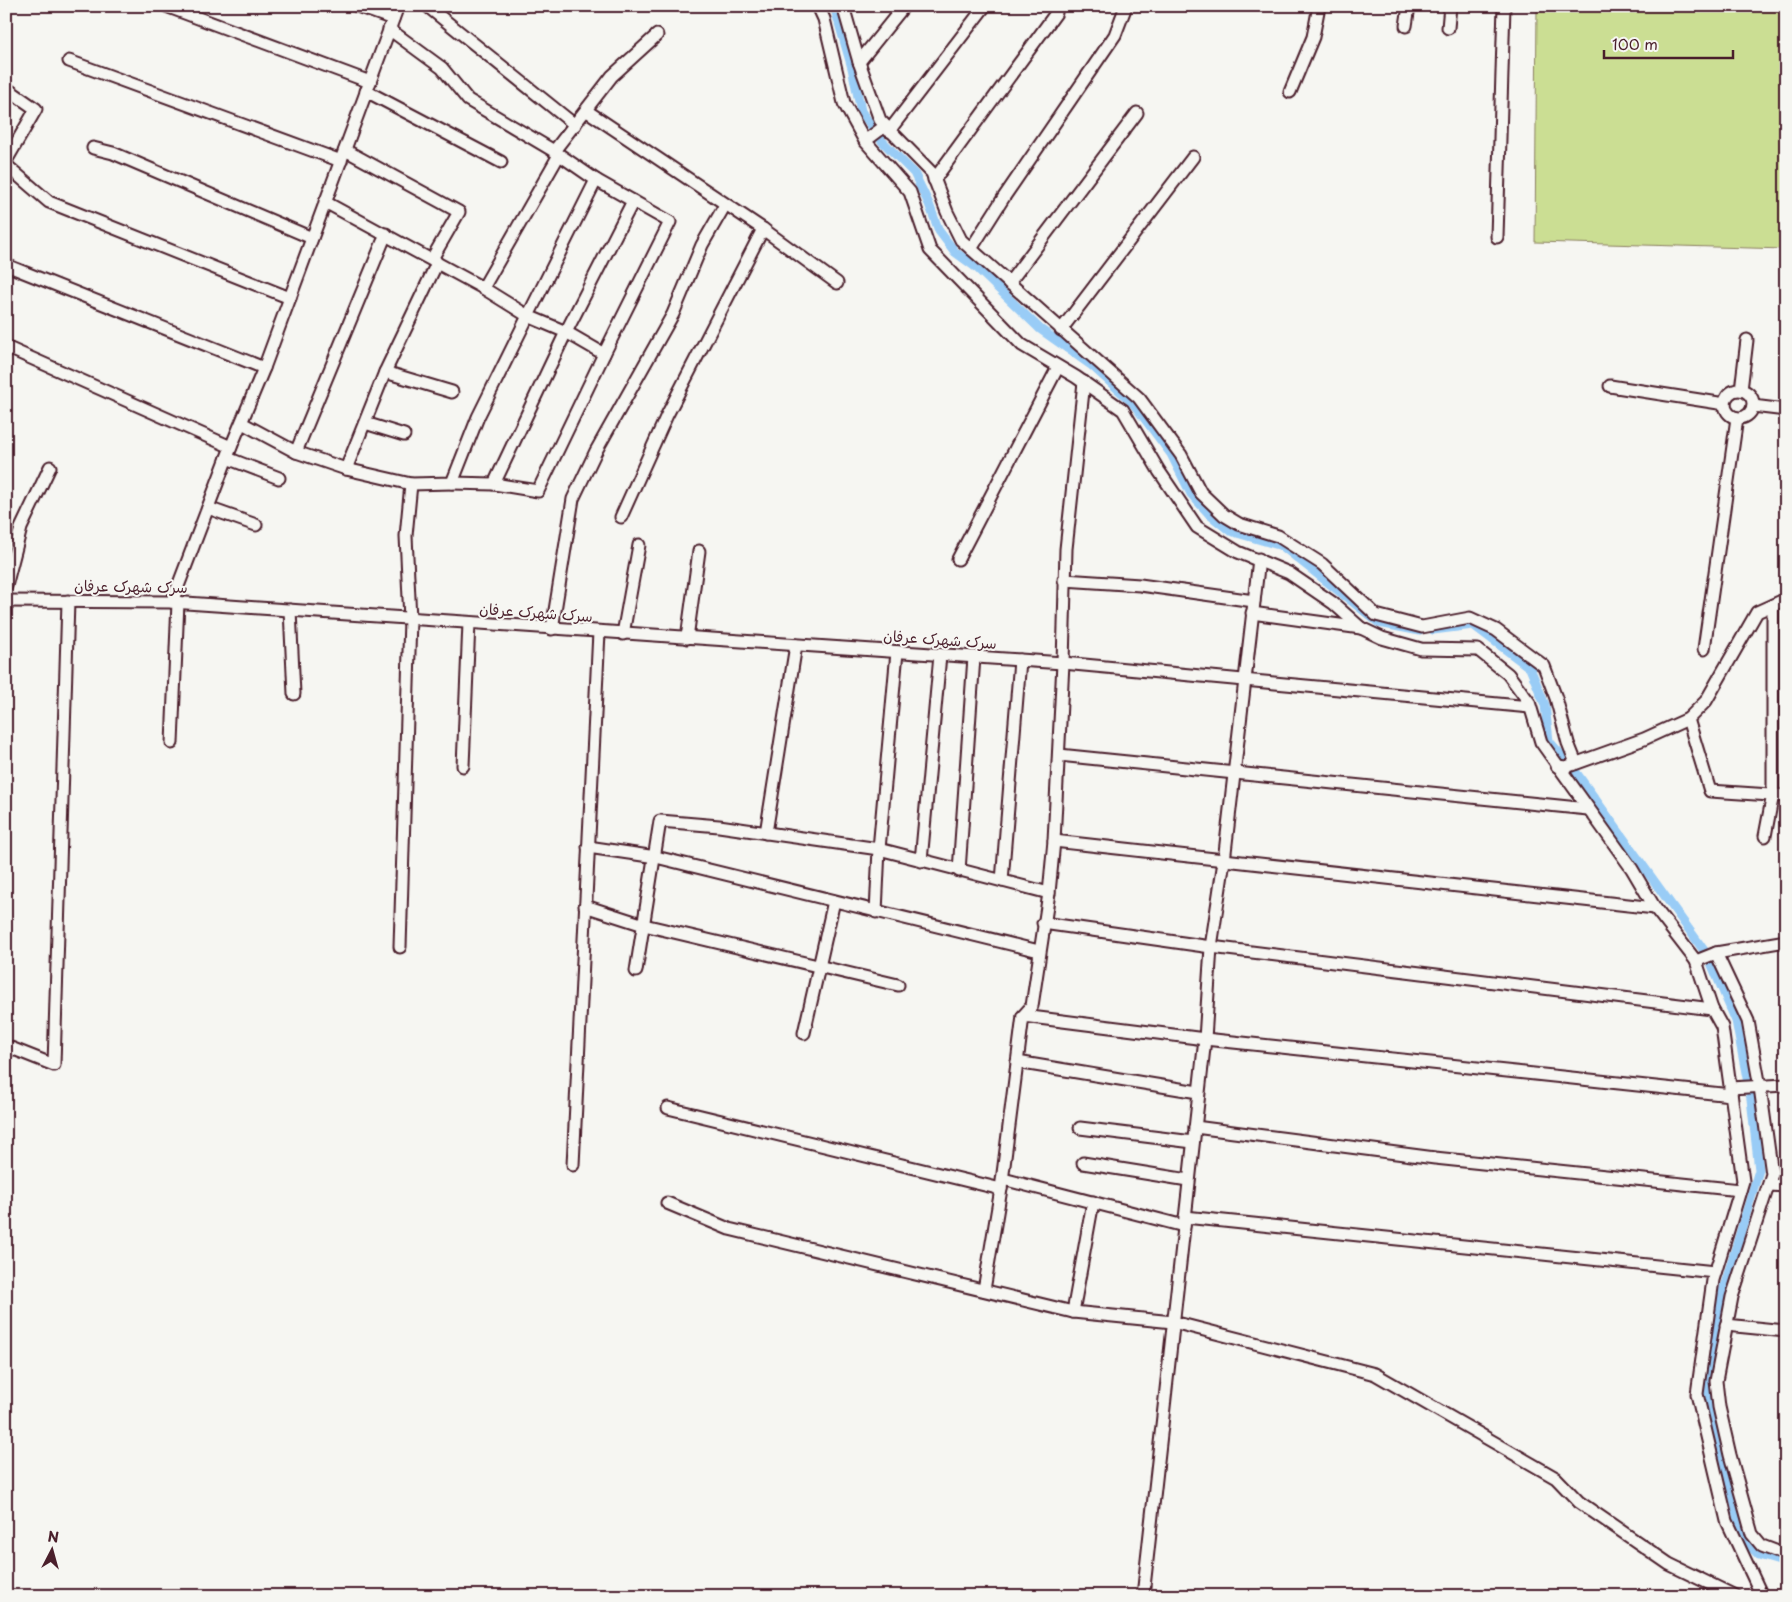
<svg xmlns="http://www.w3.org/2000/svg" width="1792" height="1602" viewBox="0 0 1792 1602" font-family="'Playpen Sans','Playpen Sans Arabic',sans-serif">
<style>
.green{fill:#cbde93;stroke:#8a7e5f}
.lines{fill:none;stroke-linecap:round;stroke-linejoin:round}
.canal{stroke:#99ccf6;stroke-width:9}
.minor-casing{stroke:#4a1f2b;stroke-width:15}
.minor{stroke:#f6f6f2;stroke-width:11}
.labels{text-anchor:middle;stroke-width:4;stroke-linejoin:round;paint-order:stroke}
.street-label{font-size:15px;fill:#4a1f2b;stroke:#f6f6f2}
</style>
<rect width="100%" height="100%" fill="#f6f6f2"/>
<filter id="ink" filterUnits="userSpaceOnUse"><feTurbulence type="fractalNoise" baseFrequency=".02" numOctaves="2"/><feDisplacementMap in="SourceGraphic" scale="10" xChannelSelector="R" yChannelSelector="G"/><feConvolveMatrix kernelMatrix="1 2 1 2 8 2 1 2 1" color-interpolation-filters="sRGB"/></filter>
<g filter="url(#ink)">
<polygon class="green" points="1537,6 1786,6 1786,249 1535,242"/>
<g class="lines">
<g class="canal">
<polyline points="834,6 852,68 861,111 882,141 914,173 929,204 939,231 955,252 977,268 1040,329 1091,365 1133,403 1171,454 1191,494 1210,515 1230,531 1282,546 1379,623 1420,631"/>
<polyline points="1433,630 1473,625 1530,668 1545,705 1549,741 1575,771 1708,956 1736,1021 1751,1099 1759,1170 1721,1298 1707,1399 1745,1541 1759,1555 1786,1563"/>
</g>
<defs>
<g id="minor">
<polyline points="166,6 370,82"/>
<polyline points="357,6 393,19"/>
<polyline points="427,6 575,125"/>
<polyline points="818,6 824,19 844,103 865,141 910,192 930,250 1022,345 1076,377 1123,410 1159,471 1197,527 1238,552 1289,573 1333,603 1361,628 1382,638 1421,649 1478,650 1508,674 1529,702 1541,742 1632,869 1655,908 1696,961 1712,1009 1722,1027 1743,1181 1713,1280 1697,1394 1727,1521 1762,1596"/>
<polyline points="843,6 859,62 880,120 932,173 947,212 961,240 1139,398 1181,455 1201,493 1224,515 1239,524 1278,536 1322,564 1376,615 1422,627 1470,618 1496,630 1544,666 1556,698 1568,743 1576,763"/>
<polyline points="1406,26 1409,6"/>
<polyline points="1448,28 1450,6"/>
<polyline points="389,29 442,68 468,100 554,151 596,180 670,222 604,354"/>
<polyline points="69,61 341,161"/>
<polyline points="859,62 904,6"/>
<polyline points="6,88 36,109 6,161"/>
<polyline points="366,91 501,162"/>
<polyline points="1290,92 1313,37 1319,6"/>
<polyline points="587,111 763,229 837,283"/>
<polyline points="889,131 985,6"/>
<polyline points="865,141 885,126"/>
<polyline points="93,148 113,153 312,238"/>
<polyline points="345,150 459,212 433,257 437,263 483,288 528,316 478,417 452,483 411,484 346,469"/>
<polyline points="554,151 612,76 657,35"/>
<polyline points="6,165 49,202 290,298"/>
<polyline points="934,180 1056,13"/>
<polyline points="1497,237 1504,6"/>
<polyline points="971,249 1004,197 1115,35 1126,6"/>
<polyline points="6,265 264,368"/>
<polyline points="1009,283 1137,113"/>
<polyline points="483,288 559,155"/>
<polyline points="1061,330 1193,157"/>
<polyline points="6,347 231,447"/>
<polyline points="385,372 452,392"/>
<polyline points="1610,386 1725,404"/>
<polyline points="1741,390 1747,340"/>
<circle cx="1739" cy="404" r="14"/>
<polyline points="1753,406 1786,410"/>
<polyline points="242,423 296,452 346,469 385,372 437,263 325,202"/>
<polyline points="365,423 404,435"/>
<polyline points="296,452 386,234"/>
<polyline points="227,458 279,478"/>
<polyline points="452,483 494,484 566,332 528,316 596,180"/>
<polyline points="494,484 538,491 604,354 566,332 633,201"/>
<polyline points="208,508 256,525"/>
<polyline points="621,517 667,415 763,229"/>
<polyline points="958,559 1058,367"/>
<polyline points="1064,580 1140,585 1254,601"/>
<polyline points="6,586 21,528 50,467"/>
<polyline points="6,601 172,602 1063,663 1530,707"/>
<polyline points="172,602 231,447 264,368 398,6"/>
<polyline points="290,610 294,694"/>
<polyline points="1252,613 1361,628"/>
<polyline points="552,629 573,499 596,451 673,314 702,245 725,205"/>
<polyline points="623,634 639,545"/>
<polyline points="687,638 699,551"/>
<polyline points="1704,649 1737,418"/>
<polyline points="1688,719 1710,791 1786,796"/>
<polyline points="172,743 178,602"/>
<polyline points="1059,755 1588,809"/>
<polyline points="463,766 469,623"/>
<polyline points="1557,766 1566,767 1644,739 1688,719 1706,701 1757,612 1786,599"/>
<polyline points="766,833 796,645"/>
<polyline points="1765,836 1773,794 1773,605"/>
<polyline points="1054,841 1655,908"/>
<polyline points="588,847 656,857 1039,951"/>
<polyline points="921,861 940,655"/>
<polyline points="959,871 974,657"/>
<polyline points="1002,881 1020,660"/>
<polyline points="585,906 644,925 898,985"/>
<polyline points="876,912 879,849 897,652"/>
<polyline points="1043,923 1211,947 1712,1009"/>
<polyline points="400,947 410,619 406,536 411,484"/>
<polyline points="1716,953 1748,1021 1760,1087 1772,1174 1732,1297 1716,1381 1719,1407 1730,1455 1752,1534 1762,1546 1786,1555"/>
<polyline points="1696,961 1716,953 1786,941"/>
<polyline points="636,971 660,821 719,826 879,849 1049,893"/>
<polyline points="1023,1016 1205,1039 1731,1095"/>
<polyline points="804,1033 834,901"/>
<polyline points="6,1046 54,1065 68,601"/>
<polyline points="1017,1062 1198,1092"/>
<polyline points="1730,1088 1786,1085"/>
<polyline points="668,1108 1001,1189"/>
<polyline points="1195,1127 1435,1158 1740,1190"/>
<polyline points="1080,1128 1193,1142"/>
<polyline points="1083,1163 1188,1180"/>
<polyline points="573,1165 599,632"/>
<polyline points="1003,1179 1184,1226"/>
<polyline points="1770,1185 1786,1186"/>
<polyline points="667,1203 729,1229 1073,1312 1173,1322 1375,1374 1556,1478 1579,1502 1669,1564 1735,1596"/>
<polyline points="1185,1217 1715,1272"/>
<polyline points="984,1290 1001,1189 1023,1016 1032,1006 1049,893 1054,841 1063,663 1066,549 1084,382"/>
<polyline points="1073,1312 1093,1202"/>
<polyline points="1726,1325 1786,1331"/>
<polyline points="1143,1596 1205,1039 1211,947 1224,861 1259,559"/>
</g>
</defs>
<use href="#minor" class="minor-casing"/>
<use href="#minor" class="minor"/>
</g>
</g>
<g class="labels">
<g class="street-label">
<text transform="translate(131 587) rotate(1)" y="5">سرک شهرک عرفان</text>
<text transform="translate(536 613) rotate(4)" y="5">سرک شهرک عرفان</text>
<text transform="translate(940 640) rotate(4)" y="5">سرک شهرک عرفان</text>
</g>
</g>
<rect width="1792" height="1602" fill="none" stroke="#f6f6f2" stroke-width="25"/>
<rect x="12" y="12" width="1767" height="1577" fill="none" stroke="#4a1f2b" stroke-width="2" filter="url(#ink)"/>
<g transform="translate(52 1550) rotate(6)" stroke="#f6f6f2" stroke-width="4" paint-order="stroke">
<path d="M0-4L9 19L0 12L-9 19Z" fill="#4a1f2b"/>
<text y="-8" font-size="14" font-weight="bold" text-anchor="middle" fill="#4a1f2b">N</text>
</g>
<path d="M1604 50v8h129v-8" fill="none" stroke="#4a1f2b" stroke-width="2.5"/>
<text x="1612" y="50" font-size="15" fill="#4a1f2b" stroke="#f6f6f2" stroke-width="4" paint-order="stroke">100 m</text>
</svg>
